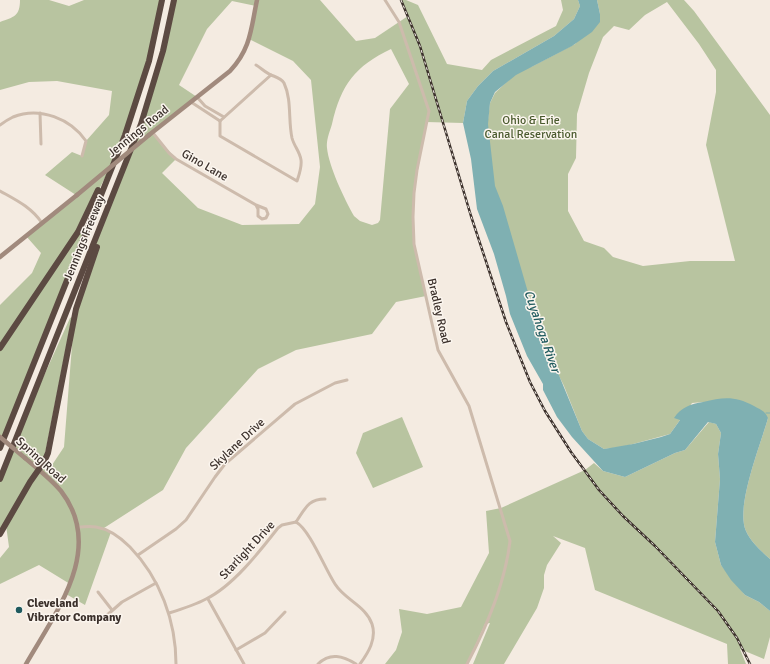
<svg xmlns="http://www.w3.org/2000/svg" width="770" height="664" viewBox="0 0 770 664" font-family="Signika,sans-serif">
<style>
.green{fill:#b8c4a0;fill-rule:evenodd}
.water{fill:#7fb0b2}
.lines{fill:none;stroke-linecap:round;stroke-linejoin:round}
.stream{stroke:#7fb0b2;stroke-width:1}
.street{stroke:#cdbbac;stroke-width:3}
.secondary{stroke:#a18a7d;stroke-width:4.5}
.highway{stroke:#5c4a42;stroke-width:6}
.rail-casing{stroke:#3b302b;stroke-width:2.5}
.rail{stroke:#fbf5ee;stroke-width:1;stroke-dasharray:3;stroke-linecap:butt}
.secondary-bridge{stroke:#a18a7d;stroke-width:4.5}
.poi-dot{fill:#1f5a5e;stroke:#fbf5ee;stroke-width:1.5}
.labels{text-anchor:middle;stroke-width:3;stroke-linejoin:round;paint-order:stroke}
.park-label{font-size:12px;fill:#4a5a2e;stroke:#fbf5ee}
.street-label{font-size:12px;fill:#3b302b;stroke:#fbf5ee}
.poi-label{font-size:12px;font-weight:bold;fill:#3b302b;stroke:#fbf5ee;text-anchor:start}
.water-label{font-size:13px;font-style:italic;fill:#1f5a5e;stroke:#fbf5ee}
</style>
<rect width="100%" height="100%" fill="#f4ebe1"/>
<g class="green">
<path d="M 20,0 L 49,0 L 69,6 L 84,0 L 162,0 L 154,42 L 114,160 L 78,231 L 84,237 L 0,448 L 0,305 L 32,273 L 41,253 L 26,236 L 76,195 L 45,175 L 72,152 L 82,156 L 86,141 L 109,115 L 112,91 L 57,81 L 29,82 L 0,90 L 0,22 C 14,17 20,16 20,0 Z"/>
<path d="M 174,0 L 320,0 L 356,41 L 375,38 L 408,16 L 401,0 L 406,0 L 418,5 L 447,64 L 482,70 L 491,60 L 556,26 L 563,10 L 561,0 L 578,0 L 580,6 L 574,19 L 554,36 L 493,71 L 478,86 L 467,101 L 463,123 L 426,122 L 414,194 L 414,244 L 426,296 L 396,302 L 372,334 L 296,350 L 258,369 L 186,448 L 163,490 L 104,528 L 111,532 L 85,605 L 66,594 L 70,584 L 39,565 L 0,584 L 0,558 L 9,547 L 6,525 L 0,532 L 0,479 L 20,429 L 70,318 L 72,317 L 43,464 L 52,465 L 64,447 L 74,320 L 102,224 L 141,124 ZM 232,1 L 256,6 L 249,39 L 293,61 L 311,80 L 320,167 L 315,204 L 299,224 L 242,225 L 198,208 L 162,173 L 176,159 L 153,133 L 197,97 L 179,85 L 207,29 ZM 391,49 L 409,84 L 390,109 L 380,220 L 378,223 L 372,225 L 360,221 L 354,216 C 344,198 329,167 327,148 C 326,140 330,131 332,124 C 341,85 355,66 391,49 Z"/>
<path d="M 597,0 L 684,0 L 694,11 L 770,115 L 770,559 C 761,551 751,542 746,531 C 735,507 761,444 768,418 L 703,402 L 692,403 L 670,434 L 622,447 L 604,449 L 588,439 L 582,431 L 564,386 L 538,333 L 492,189 L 486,136 L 490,103 L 495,93 L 517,72 L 533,66 L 575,44 L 600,14 ZM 667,2 L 699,44 L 716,70 L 716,92 L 706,145 L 735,261 L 690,261 L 643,266 L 613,257 L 604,248 L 584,241 L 568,211 L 568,174 L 576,158 L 577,114 L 589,73 L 603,37 L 614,26 L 629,30 L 645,15 Z"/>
<polygon points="402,417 423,467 373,488 356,453 363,433"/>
<polygon points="709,422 716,424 721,433 718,454 720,479 715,542 721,565 745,595 759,602 770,611 770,637 764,659 740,649 746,664 728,664 727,644 595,590 585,548 553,536 561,543 547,565 544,575 544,588 537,608 504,664 473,664 490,623 485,624 467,664 385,664 396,650 402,632 399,609 427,614 461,607 489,553 486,511 501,508 585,470 594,463 603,471 625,477 675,453 685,450"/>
</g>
<path class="water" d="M 578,0 L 597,0 L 600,14 L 600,22 L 592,32 L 572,46 L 516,75 L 495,92 L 490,103 L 488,124 L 495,186 L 503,206 L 536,320 L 538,334 L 543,347 L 556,368 L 582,431 L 588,439 L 604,449 L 633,444 L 661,437 L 670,434 L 680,420 L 674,418 C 681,407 691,404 703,402 C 724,397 735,396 754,406 C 761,410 765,411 768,418 C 761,444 735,507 746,531 C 751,542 761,551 770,559 L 770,611 L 759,602 L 745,595 L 731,580 L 721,565 L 715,542 L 720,479 L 718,454 L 721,433 L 716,424 L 708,422 L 685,450 L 675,453 L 625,477 L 603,471 L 572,437 L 557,417 L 543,390 L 543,384 L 527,356 L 510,314 L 506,296 L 494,254 L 477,209 L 471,159 L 463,123 L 467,101 L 478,86 L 493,71 L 554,36 L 574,19 L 580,6 Z"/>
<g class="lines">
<polyline class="stream" points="766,413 770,413"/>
<g class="street">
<path d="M 385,0 L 399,22 L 429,111 L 417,170 L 414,193 L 413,217 L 414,244 L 438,350 L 469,406 L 510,541 C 505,584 487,626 467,664"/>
<polyline points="197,97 205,106 224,117"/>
<polyline points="191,102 220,121"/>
<polyline points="40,113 41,144"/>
<path d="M 220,121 L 220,136 L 297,181 C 299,175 302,167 301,160 C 300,152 294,146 292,138 C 288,120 292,100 284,83 C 281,78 276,77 271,75 C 266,73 261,68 256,65"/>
<polyline points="220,121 271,75"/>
<path d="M 0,125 C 4,122 9,119 13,117 C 40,106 71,119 86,141 L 82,156"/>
<polyline points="153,133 169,153 176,159 256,205 266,209 268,214 266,218 262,219 258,216 258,209 256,205"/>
<path d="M 0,191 C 16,200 31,207 42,223"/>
<path d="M 296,522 C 310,530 325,569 335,584 C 345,600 366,606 372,624 C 377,639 368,653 360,664"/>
<path d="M 296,522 C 305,509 308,499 325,499"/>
<path d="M 78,527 C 84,527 90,526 96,527 C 109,529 121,538 130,547 C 160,578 176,621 176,664"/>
<polyline points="138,555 176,529 186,520 215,477 225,464 295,404 335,383 347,380"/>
<polyline points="98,592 112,610"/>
<polyline points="208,599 244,664"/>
<path d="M 169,613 C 182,609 195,605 206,599 C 233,586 260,551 278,528 L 282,525 L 296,522"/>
<polyline points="106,616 122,602 156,583"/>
<polyline points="236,650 265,633 285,612"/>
<path d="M 318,664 C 330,652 343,656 356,664"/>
</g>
<g class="secondary">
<path d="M 149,135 L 230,71 C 251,49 251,28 257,0"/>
<polyline points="0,257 77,195"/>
<path d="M 25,458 C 38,469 51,479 61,491 C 106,549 55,613 26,664"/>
</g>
<g class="highway">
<polyline points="0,348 78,232 98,190"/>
<polyline points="0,448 125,135 149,61 162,0"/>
<polyline points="0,479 141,124 163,51 174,0"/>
<polyline points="0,534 30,482 44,462 48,453 76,309 97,247"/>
</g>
<defs>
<polyline id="rail" points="401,0 420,46 471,216 506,322 530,382 545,411 571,452 599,490 623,516 655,546 718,611 737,638 750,664"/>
</defs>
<use href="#rail" class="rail-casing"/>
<use href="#rail" class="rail"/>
<g class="secondary-bridge">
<polyline points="77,195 149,135"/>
<polyline points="0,437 25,458"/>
</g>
</g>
<circle class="poi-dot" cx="19" cy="610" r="4"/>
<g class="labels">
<g class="park-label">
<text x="531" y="124">Ohio &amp; Erie<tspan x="531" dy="14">Canal Reservation</tspan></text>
</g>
<g class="street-label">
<text transform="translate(138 131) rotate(-39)" y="4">Jennings Road</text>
<text transform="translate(205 165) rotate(30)" y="4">Gino Lane</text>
<text transform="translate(84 238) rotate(-68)" y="4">Jennings Freeway</text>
<text transform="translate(439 311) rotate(77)" y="4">Bradley Road</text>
<text transform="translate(237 444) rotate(-43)" y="4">Skylane Drive</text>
<text transform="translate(41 460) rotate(42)" y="4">Spring Road</text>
<text transform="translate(247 550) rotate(-47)" y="4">Starlight Drive</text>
</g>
<g class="poi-label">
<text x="27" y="607">Cleveland<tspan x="27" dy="14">Vibrator Company</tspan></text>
</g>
<g class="water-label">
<text transform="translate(543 331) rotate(71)" y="5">Cuyahoga River</text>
</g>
</g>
</svg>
